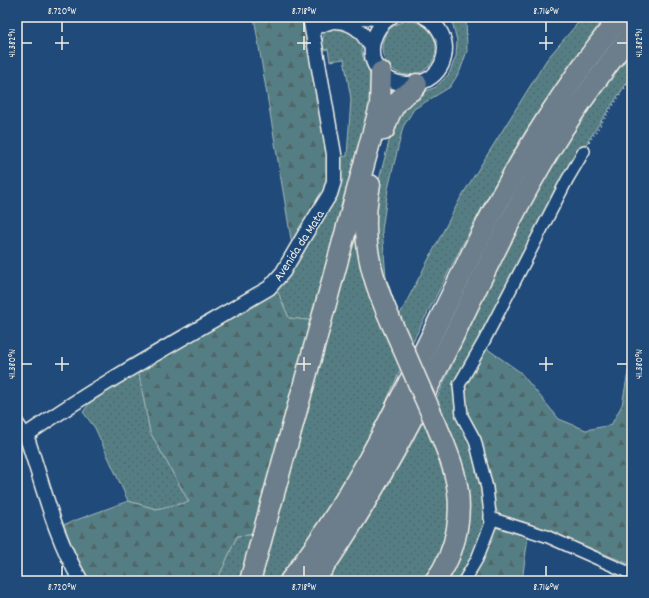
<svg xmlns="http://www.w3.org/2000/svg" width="649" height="598" viewBox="0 0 649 598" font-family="Dekko,sans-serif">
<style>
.grass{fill:url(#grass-dots);stroke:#a4b8b6}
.forest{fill:url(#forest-firs);stroke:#a4b8b6}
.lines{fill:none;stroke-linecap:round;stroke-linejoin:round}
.minor-casing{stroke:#f4f1e8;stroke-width:14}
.tertiary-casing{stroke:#f4f1e8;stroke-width:17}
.motorway-casing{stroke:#f4f1e8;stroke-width:23}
.path{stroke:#f4f1e8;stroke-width:1.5;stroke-dasharray:1 3;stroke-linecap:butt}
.minor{stroke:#1f4a7a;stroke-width:11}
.tertiary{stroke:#1f4a7a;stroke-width:14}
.motorway{stroke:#6c7d8c;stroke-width:20}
.motorway-bridge-casing{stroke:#f4f1e8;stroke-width:23;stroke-linecap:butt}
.motorway-bridge{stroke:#6c7d8c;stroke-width:20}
.ticks{fill:none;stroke:#f4f1e8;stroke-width:1.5}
.labels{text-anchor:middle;stroke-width:3;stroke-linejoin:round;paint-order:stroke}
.street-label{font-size:13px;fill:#f4f1e8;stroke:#1f4a7a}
.neatline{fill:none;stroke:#f4f1e8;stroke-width:1.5}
.ticks-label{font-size:10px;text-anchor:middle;fill:#f4f1e8}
</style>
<defs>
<pattern id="grass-dots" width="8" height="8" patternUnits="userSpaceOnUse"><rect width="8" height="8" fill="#557e84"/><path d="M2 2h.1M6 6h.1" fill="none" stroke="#506668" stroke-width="1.8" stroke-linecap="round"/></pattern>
<pattern id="forest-firs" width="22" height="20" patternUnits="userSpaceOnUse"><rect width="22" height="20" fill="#557e84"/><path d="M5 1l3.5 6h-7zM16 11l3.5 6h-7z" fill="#506668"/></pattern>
</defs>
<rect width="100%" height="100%" fill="#1f4a7a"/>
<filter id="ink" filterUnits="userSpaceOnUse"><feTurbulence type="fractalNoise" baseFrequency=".025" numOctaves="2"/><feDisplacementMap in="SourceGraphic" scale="8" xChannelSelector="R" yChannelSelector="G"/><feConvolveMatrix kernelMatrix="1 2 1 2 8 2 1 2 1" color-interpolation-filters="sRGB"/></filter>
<g filter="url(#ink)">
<g class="grass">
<path d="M 451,17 L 466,17 L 467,51 L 460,71 L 450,87 L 414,109 L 403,127 L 388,189 L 382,230 L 386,277 L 399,316 L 461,197 L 547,59 L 583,17 L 606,17 C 574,60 542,103 515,149 C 477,213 445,280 411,345 L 383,280 L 373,223 L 376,191 L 395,119 L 414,96 L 436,87 L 449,74 L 456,56 L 457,41 Z"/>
<circle cx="409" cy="48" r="27"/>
<path d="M 342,24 L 360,37 L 363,58 L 371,77 L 373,90 L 373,108 L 316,321 L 289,318 L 276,288 L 339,157 L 347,156 L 351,99 L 344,59 L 330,61 L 328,49 L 320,51 C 320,44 324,37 325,30 Z"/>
<polygon points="632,50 632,75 593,133 560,188 457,388 455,401 458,413 473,442 486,511 483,533 472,561 460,581 445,581 461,547 435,402 476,313 526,212 571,135 614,73"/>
<polygon points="362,216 403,364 381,413 345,481 301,548 277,581 254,581 350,237"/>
<polygon points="138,369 150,432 189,502 156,509 128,501 95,428 83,412 91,401"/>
<polygon points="426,416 447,459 455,511 429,581 326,581 367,521 406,454"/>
<polygon points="257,534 244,581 217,581 237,536"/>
</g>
<g class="forest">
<polygon points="254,17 306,17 330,179 324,195 292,245"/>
<polygon points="276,288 289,318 316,321 257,534 237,536 217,581 89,581 72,554 60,526 128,501 156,509 189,502 150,432 138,369"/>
<polygon points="486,348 520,372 559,419 586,430 611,425 622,405 631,356 632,355 632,565 550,532 501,516 494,506 481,438 468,415 464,388"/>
<polygon points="495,527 528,537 522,581 472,581 475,577"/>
</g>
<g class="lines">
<defs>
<g id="minor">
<polyline points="17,422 26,435"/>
<polyline points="490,518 546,536 632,574"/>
<polyline points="464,581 477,559 491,523 487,488 475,440 462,416 459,385 484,341 567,180 584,151"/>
</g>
<g id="tertiary">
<polyline points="362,17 388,19"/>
<path d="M 391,17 C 382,22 376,31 373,41 C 361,92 445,102 445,47 C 444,35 436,22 425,17"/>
<path d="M 312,27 C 320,27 326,22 333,21 C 345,20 358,27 364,36 C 367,40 368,43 372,46"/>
<path d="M 81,581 C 54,536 43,484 26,435 C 104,381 187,336 269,288 L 283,272 L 304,236 L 330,194 L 334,181 L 334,154 L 310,17"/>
</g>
<g id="motorway">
<path d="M 384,130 C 388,117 392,106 403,96 C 408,92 415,90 417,84"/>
<path d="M 370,185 C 357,246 376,289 401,344"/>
<polyline points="250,581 380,106 381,72"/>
<path d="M 290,581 C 379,465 432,326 500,198 C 535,134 574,73 620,17"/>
<path d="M 314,581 C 369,504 411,422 453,337 C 485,271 517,203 556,140 C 579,103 605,68 632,33"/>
<path d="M 435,581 C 457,552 464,511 455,476 C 451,458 443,441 436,424"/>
</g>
</defs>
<use href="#minor" class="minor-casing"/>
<use href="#tertiary" class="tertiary-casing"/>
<use href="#motorway" class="motorway-casing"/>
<polyline class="path" points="589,142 632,77"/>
<use href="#minor" class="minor"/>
<use href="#tertiary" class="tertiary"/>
<use href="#motorway" class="motorway"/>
<defs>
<polyline id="motorway-bridge" points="401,344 436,424"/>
</defs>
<use href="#motorway-bridge" class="motorway-bridge-casing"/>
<use href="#motorway-bridge" class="motorway-bridge"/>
</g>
</g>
<path class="ticks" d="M 62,22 L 62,32M 304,22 L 304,32M 546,22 L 546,32M 62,36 L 62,50M 304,36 L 304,50M 546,36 L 546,50M 22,43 L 32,43M 55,43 L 69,43M 297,43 L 311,43M 539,43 L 553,43M 617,43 L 627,43M 62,357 L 62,371M 304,357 L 304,371M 546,357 L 546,371M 22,364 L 32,364M 55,364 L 69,364M 297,364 L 311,364M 539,364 L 553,364M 617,364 L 627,364M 62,566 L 62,576M 304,566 L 304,576M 546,566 L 546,576"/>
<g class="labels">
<g class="street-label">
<text transform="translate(298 245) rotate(-57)" y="5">Avenida da Mata</text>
</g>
</g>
<rect width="649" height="598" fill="none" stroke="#1f4a7a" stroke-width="44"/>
<rect x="22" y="22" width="605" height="554" class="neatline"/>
<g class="ticks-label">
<text x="62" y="14">8.720°W</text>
<text x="304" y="14">8.718°W</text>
<text x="546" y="14">8.716°W</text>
<text transform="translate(11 43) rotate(-90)" y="4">41.382°N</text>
<text transform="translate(638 43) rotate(-90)" y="4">41.382°N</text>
<text transform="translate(11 364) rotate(-90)" y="4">41.380°N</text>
<text transform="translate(638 364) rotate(-90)" y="4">41.380°N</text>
<text x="62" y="590">8.720°W</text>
<text x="304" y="590">8.718°W</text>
<text x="546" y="590">8.716°W</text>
</g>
</svg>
